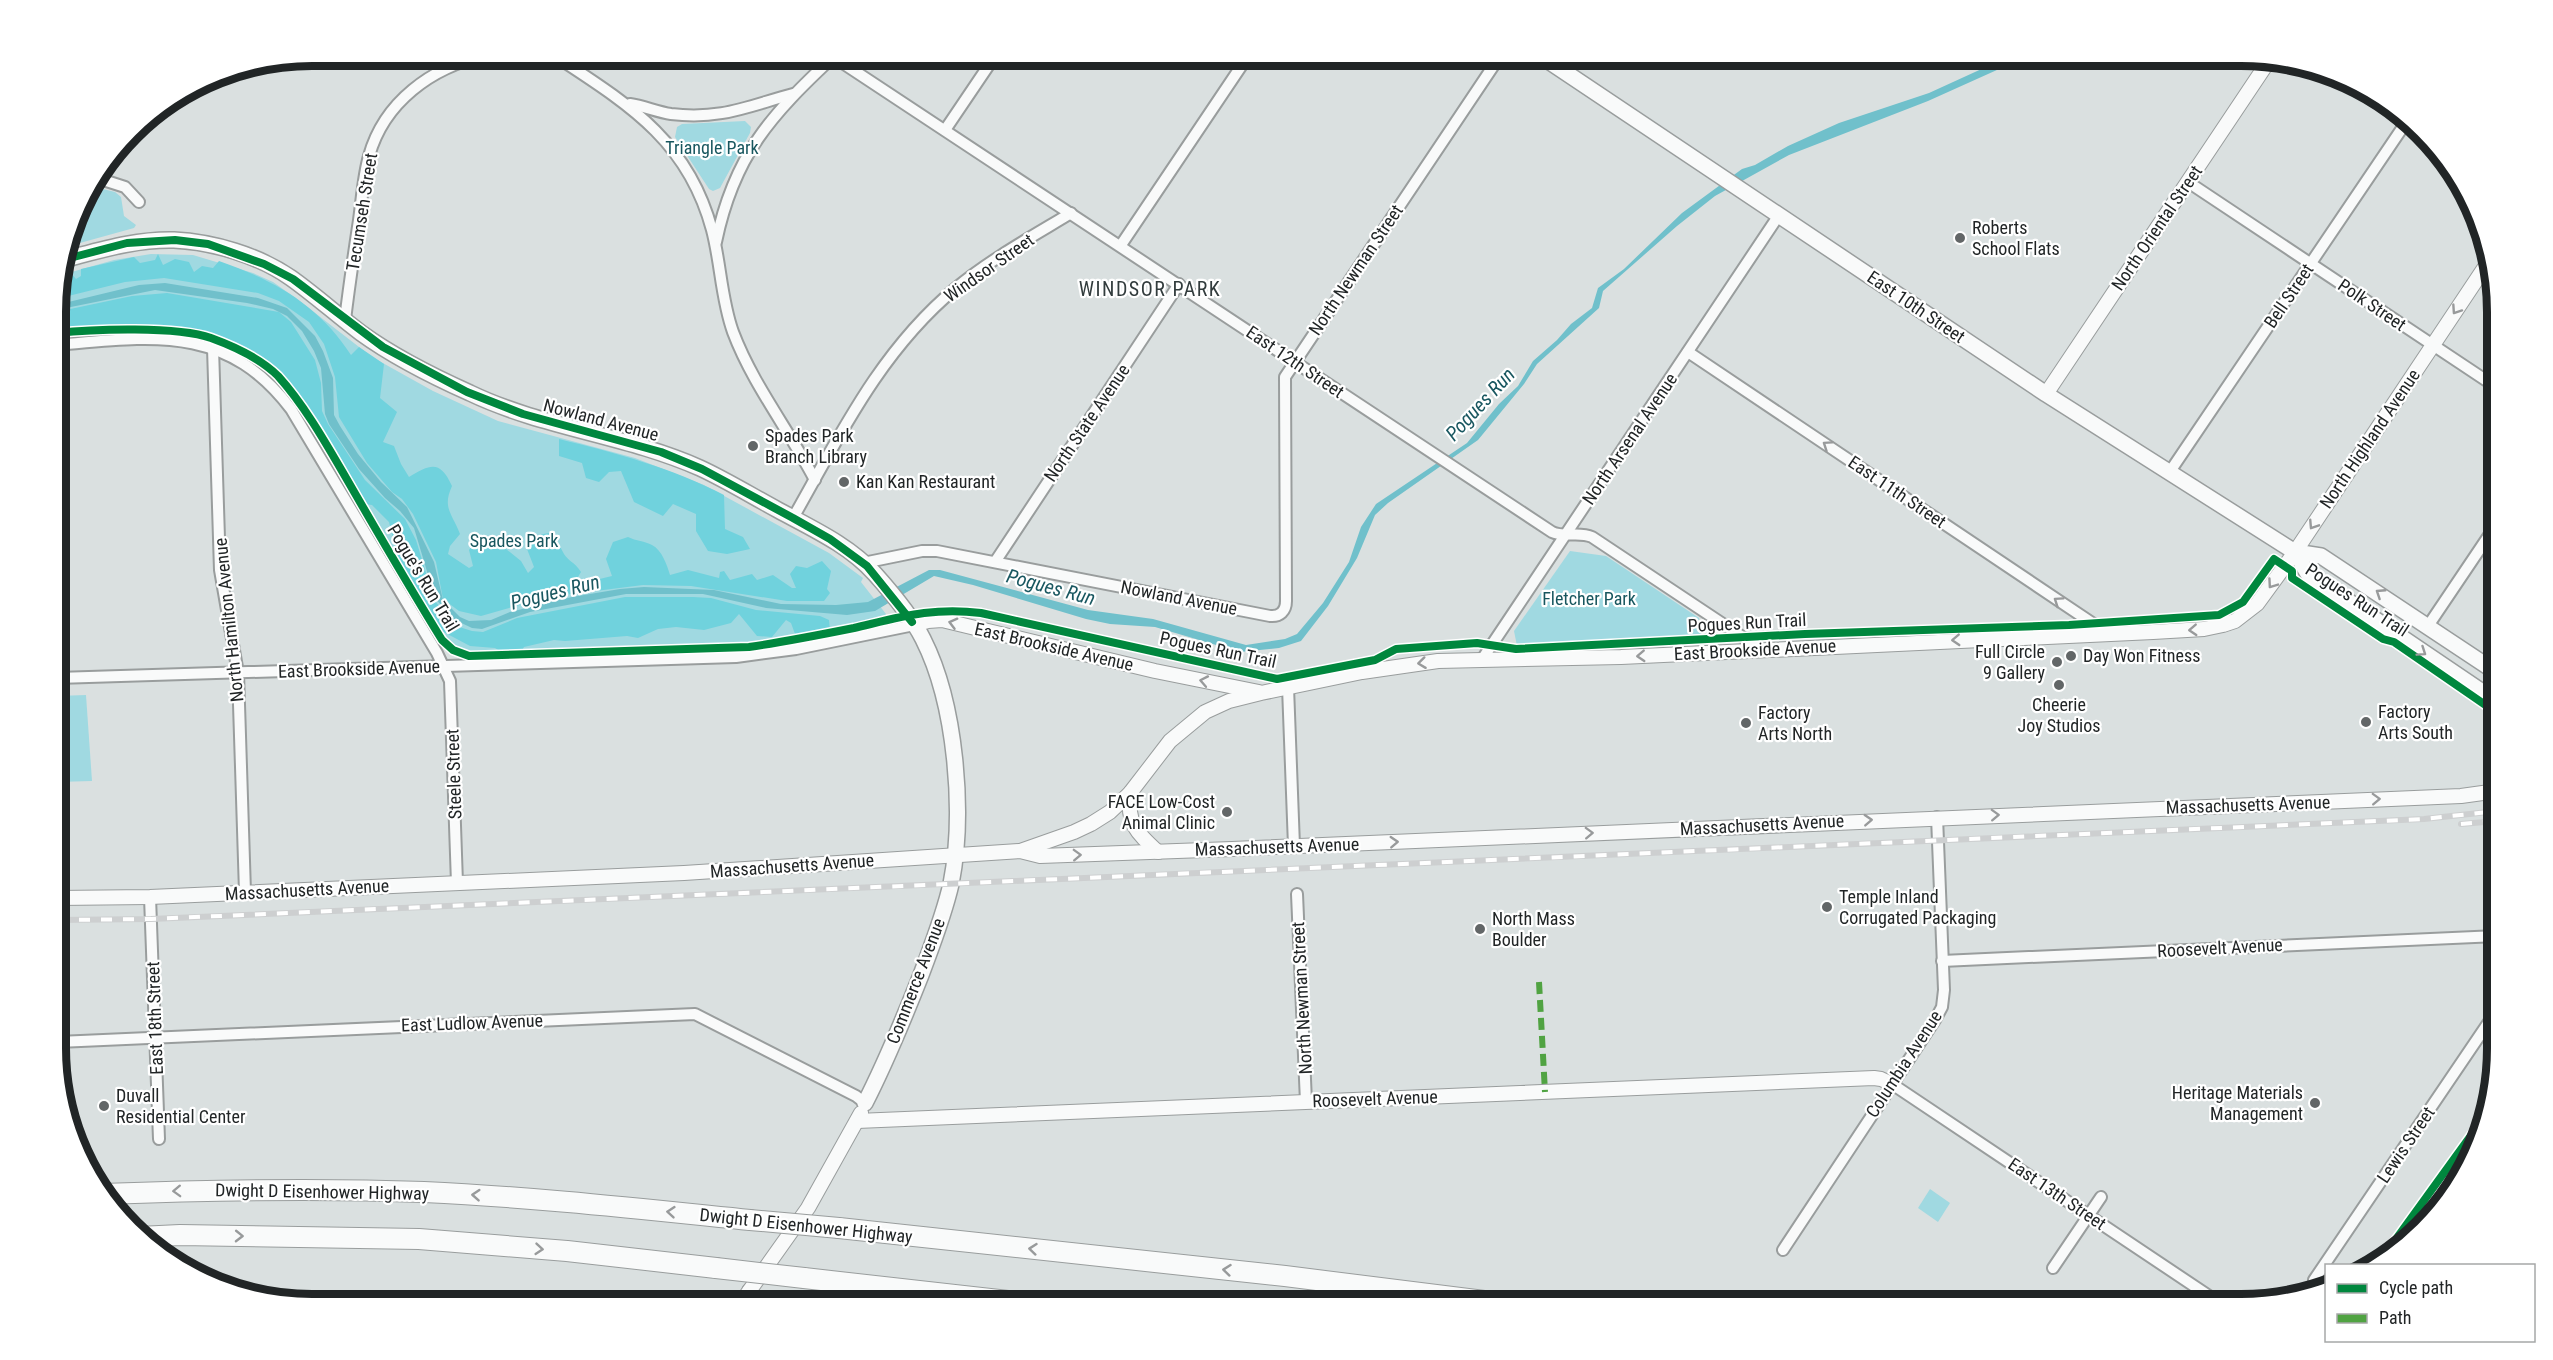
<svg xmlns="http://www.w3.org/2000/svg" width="2553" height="1360" viewBox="0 0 2553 1360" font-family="'Roboto Condensed',sans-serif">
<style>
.green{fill:#a0d9e1}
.forest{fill:#70d2dd}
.water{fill:#70c0cb}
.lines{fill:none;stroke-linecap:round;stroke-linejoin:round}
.minor-casing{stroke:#999d9d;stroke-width:14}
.tertiary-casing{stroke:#999d9d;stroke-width:16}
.secondary-casing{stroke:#999d9d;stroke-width:18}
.motorway-casing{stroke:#999d9d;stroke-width:22}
.minor{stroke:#f9fafa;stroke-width:10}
.tertiary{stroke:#f9fafa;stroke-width:14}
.secondary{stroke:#f9fafa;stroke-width:15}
.motorway{stroke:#f9fafa;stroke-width:20}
.rail-casing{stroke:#cdcfd0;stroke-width:6}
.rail{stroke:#fff;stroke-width:4;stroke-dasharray:11;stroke-linecap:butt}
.motorway-bridge-casing{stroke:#999d9d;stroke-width:22;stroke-linecap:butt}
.motorway-bridge{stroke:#f9fafa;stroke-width:20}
.quiet{stroke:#50a342;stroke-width:6;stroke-dasharray:12 6;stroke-linecap:butt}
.cycleway-casing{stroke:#fff;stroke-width:11}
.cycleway{stroke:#00873e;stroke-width:8}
.oneway{stroke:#989a9b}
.poi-dot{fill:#626667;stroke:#fff;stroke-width:2}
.labels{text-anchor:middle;stroke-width:4.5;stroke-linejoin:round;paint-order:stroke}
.park-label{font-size:18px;fill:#17565e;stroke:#fff}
.street-label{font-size:18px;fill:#212526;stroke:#fff}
.poi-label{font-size:18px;fill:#212526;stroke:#fff;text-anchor:start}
.neighbourhood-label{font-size:20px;letter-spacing:1.5px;fill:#323c3d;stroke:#fff}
.water-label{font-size:20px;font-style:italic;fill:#195760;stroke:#fff}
.rim{fill:none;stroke:#212526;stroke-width:8}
</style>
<rect width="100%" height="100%" fill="#dae0e0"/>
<g class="green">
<polygon points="745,121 751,127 750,133 720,188 713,191 709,189 675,137 677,127 682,124"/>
<polygon points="91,186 115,192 121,197 124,216 136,225 134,228 69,246 82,198"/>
<polygon points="151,254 193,255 253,273 273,282 297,299 372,357 433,391 498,421 635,458 704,485 829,553 863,578 861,582 886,614 885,617 794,639 748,644 463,653 447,644 335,456 279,370 229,342 196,331 130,328 56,329 56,295 61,275 114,260"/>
<polygon points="1570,551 1606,556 1699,618 1702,639 1517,646 1514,631"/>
<polygon points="86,695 92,781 57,782 57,696"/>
<polygon points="1930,1189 1950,1203 1938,1222 1918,1208"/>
</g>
<g class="forest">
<path d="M 158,254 L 163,265 L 175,259 L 189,262 L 194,272 L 202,266 L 213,268 L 219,261 C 274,280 319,305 351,355 L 359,347 L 384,364 L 380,398 L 397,412 L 383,442 L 394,446 L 401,464 L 409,477 C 431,464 440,460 452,486 C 442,508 452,513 460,534 L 450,546 L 448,554 L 469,568 L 473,566 L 469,550 L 476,540 L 491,537 L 521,561 L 528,573 L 534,567 L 527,549 C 532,538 537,535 549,533 C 558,540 559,545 564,554 C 568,561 575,562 581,572 L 578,577 L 583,583 L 612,576 L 606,559 L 613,542 L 628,537 C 636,541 645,541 652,545 C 662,550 667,565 670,575 L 688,570 L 719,578 L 720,572 L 724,571 L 730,580 L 752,574 L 757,580 L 773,575 L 792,588 L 796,588 L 790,574 L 796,566 L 807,568 L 822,561 L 831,571 L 827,589 L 830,593 L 824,601 L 787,601 L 691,586 L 643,585 L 548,597 L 481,616 L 459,611 L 443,599 L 436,562 L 413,514 L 402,499 L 392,492 L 367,463 L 339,417 L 335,377 L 324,344 L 309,322 L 279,301 L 258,293 L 164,278 L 125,282 L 56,299 L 61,275 L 70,272 L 76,279 L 81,276 L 81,269 L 134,257 L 140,263 L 155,260 Z"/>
<polygon points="167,293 279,312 291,322 315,360 321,383 322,411 328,424 365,480 405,519 416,540 426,573 429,594 456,626 472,631 483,632 517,618 625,597 693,597 711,598 756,610 820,616 829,620 830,631 810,635 795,634 791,623 786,620 772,637 757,636 739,614 731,623 704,630 676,627 658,629 638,638 627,636 565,641 554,640 524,647 521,652 503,653 495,648 470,646 438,629 399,564 389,522 372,505 364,504 335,456 279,370 229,342 196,331 130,328 56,329 56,312 132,296"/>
<path d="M 559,439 C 616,453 672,468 724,495 L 725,529 L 743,537 L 750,549 L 727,554 L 708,551 L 696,531 L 696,514 L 673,504 L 663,516 L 634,502 L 621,471 L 609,472 L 599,482 L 586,478 L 582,463 L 559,456 Z"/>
</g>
<polygon class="water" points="2010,56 2028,56 1928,101 1789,155 1715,196 1677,226 1603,291 1599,308 1537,364 1524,384 1478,440 1388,503 1375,515 1357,558 1328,606 1301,641 1279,648 1240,652 1155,627 1110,624 1086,619 973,585 934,576 875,611 847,615 766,608 703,594 626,594 530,612 482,629 472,628 453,619 435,598 414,528 400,511 385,498 359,469 329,424 325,414 321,368 314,351 302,331 287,316 273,309 247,303 155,290 56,310 56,305 139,285 165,283 258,298 287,308 315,336 323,351 333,378 334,415 340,426 358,454 381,482 407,507 434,562 443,600 460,617 469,621 491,620 510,612 572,597 620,589 644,587 714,590 781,604 836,605 868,602 929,570 940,570 1088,610 1153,619 1246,645 1285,639 1297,634 1323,603 1349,562 1361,527 1376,504 1467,443 1499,404 1518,386 1533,361 1557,340 1571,324 1592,308 1598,288 1624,269 1682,213 1742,169 1755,165 1788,146 1839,123 1929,93"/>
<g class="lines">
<defs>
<g id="minor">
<path d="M 555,56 C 628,104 688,140 712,230 C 721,264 721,299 733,332 C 753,385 789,430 815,480"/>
<path d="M 832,56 L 1552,532 C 1564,538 1579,531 1592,537 L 1762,650"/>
<path d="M 630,104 C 644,106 657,112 671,114 C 721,120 748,106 793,94"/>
<polyline points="945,130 995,56"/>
<polyline points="97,178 125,187 139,202"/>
<polyline points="2188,182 2496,387"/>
<path d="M 716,242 C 734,155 771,115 834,56"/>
<polyline points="1121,245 1248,56"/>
<path d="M 345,320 C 349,287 354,253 359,220 C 362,199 363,177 369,156 C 384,102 432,67 484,56"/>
<path d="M 56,345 C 150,337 226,323 291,409 L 437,653 L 450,681 L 457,883"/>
<polyline points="213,348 220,570 238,673 245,892"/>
<polyline points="1688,352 2107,633"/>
<polyline points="2169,473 2409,118"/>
<path d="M 793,518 C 840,435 881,350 956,288 C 991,259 1033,236 1071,213"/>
<polyline points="995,562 1179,284"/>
<path d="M 863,563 L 922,551 L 937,551 L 1270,616 C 1280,617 1286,611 1286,601 L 1285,377 L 1500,56"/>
<polyline points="2428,626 2496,525"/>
<polyline points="1481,661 1779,215"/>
<polyline points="57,678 736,657 796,649 914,625"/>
<polyline points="1288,687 1294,846"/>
<polyline points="1297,894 1306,1102"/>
<polyline points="150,897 159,1139"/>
<polyline points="1942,961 2497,936"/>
<polyline points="58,1042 695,1014 856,1096 865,1103"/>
<polyline points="1892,1084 2221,1304"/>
<polyline points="1783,1250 1935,1020 1942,1007 1944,990 1937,817"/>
<polyline points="2053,1268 2101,1197"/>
<polyline points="2314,1280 2497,1010"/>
</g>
<g id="tertiary">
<polyline points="2046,394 2268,62"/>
<polyline points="914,625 928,621 942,620 1155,671 1259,692"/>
<path d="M 1130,793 C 1127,824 1136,832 1158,852"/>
<polyline points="1020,851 1074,832 1091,824 1110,812 1130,793 1170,741 1205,712 1229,701 1261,693 1362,672 1438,661 1621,657 2153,632 2204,629 2223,625 2235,621 2257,604 2295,552 2489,261"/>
<polyline points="57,898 150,897 684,873 1020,851 1040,856 1232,849 2461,796 2497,791"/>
<polyline points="857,1121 1874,1078 1881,1079 1892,1084"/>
<polyline points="740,1304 808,1208 861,1113"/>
</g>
<g id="secondary">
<polyline points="1541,56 2046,394 2295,552 2321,556 2496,672"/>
<path d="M 66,259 C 101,250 136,239 174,240 C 213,242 258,255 291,278 C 315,295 337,315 361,333 C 394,357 432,376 470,393 C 543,428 626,435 700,468 C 726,480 752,496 778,510 C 811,528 849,545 875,574 C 892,593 912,617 923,639 C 956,704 965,813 951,884 C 944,915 932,945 921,975 C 904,1018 886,1062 865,1103"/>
<polyline points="2295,552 2308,574 2497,702"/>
<polyline points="750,1291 753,1304"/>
</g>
<g id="motorway">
<path d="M 102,1194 C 209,1190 317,1188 424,1192 C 533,1197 641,1209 750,1220"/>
<polyline points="839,1228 1285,1276 1508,1304"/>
<polyline points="139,1237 180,1235 419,1239 567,1251 716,1268"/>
<polyline points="804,1278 1035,1304"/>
</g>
</defs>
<use href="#minor" class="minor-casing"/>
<use href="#tertiary" class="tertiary-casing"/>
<use href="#secondary" class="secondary-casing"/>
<use href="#motorway" class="motorway-casing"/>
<use href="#minor" class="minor"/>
<use href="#tertiary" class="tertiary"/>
<use href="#secondary" class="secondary"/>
<use href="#motorway" class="motorway"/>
<defs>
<g id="rail">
<polyline points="2461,824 2497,821"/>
<polyline points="57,920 151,919 2424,819 2497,811"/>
</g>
</defs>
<use href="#rail" class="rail-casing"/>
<use href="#rail" class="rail"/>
<defs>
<g id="motorway-bridge">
<polyline points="750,1220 839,1228"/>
<polyline points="716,1268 804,1278"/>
</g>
</defs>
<use href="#motorway-bridge" class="motorway-bridge-casing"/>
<use href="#motorway-bridge" class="motorway-bridge"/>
<polyline class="quiet" points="1539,982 1545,1092"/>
<defs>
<g id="cycleway">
<polyline points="66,259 127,243 175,240 208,244 264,264 293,279 383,347 467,392 523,414 661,452 702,469 793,518 830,539 867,566 912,622"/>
<path d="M 56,333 C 94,329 177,326 211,338 C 233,346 261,359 278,376 C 306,407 328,447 349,483 C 379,535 410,588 442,640 L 453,650 L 469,656 L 749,647 C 784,642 819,635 854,628 C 901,617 932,607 981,613 L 1277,679 L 1375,660 L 1396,649 L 1477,643 L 1516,649 L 1805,634 L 2069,625 L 2219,615 L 2243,602 L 2274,559 L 2292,571 L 2292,578 L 2383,639 L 2394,642 L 2497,713"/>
<polyline points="2378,1264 2480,1123"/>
</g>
</defs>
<use href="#cycleway" class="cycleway-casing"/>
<use href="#cycleway" class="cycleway"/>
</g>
<defs><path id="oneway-chevron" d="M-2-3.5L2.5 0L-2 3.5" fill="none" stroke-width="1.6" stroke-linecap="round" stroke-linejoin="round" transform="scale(1.5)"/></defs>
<g class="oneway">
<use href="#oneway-chevron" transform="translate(2456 310) rotate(124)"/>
<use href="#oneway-chevron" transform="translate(1827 445) rotate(-146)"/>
<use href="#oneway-chevron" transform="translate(2313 525) rotate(123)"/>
<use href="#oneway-chevron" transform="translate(2272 584) rotate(125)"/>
<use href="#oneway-chevron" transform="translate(2380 593) rotate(-147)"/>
<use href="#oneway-chevron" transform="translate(2058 601) rotate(-146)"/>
<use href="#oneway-chevron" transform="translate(953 623) rotate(-165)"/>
<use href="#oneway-chevron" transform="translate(2193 630) rotate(177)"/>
<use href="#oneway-chevron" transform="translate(1956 640) rotate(177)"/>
<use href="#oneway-chevron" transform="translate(2422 652) rotate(34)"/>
<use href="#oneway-chevron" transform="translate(1641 656) rotate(177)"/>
<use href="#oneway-chevron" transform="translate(1422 663) rotate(173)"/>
<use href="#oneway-chevron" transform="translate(1204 681) rotate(-169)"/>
<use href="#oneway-chevron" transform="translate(2376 799) rotate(-2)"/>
<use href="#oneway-chevron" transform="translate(1995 815) rotate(-2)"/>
<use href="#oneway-chevron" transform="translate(1868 820) rotate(-3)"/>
<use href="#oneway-chevron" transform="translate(1589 833) rotate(-2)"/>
<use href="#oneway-chevron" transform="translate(1394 842) rotate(-3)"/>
<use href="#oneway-chevron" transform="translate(1077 855) rotate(-2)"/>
<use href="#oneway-chevron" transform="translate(177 1191) rotate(178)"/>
<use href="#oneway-chevron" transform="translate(476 1195) rotate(-176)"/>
<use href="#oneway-chevron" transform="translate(671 1212) rotate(-175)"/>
<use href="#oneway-chevron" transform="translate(239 1236) rotate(1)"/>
<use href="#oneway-chevron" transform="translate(539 1249) rotate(5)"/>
<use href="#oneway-chevron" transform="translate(1033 1249) rotate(-174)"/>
<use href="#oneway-chevron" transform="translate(1227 1270) rotate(-174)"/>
</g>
<g class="poi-dot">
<circle cx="1960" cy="238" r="6"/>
<circle cx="753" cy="446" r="6"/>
<circle cx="844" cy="482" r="6"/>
<circle cx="2071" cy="656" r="6"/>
<circle cx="2057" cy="662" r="6"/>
<circle cx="2059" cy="685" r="6"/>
<circle cx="2366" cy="722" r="6"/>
<circle cx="1746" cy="723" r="6"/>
<circle cx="1227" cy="812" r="6"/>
<circle cx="1827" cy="907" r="6"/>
<circle cx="1480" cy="929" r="6"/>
<circle cx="2315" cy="1103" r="6"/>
<circle cx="104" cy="1106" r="6"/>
</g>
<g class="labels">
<g class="park-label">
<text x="712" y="154">Triangle Park</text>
<text x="514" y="547">Spades Park</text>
<text x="1589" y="605">Fletcher Park</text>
</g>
<g class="street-label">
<text transform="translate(362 212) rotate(-81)" y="6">Tecumseh Street</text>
<text transform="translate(2157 228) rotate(-56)" y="6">North Oriental Street</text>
<text transform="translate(989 268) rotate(-35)" y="6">Windsor Street</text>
<text transform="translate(1356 270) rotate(-56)" y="6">North Newman Street</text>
<text transform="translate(2289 296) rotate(-56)" y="6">Bell Street</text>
<text transform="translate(2372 305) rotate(34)" y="6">Polk Street</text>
<text transform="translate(1916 307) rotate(34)" y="6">East 10th Street</text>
<text transform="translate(1295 362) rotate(34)" y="6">East 12th Street</text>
<text transform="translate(601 420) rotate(15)" y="6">Nowland Avenue</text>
<text transform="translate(1087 423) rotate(-56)" y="6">North State Avenue</text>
<text transform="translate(1630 439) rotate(-56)" y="6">North Arsenal Avenue</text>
<text transform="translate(2370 439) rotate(-56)" y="6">North Highland Avenue</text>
<text transform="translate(1897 492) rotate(34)" y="6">East 11th Street</text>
<text transform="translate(423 578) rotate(59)" y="6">Pogue's Run Trail</text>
<text transform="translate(1179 598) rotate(11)" y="6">Nowland Avenue</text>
<text transform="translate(2357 600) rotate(33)" y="6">Pogues Run Trail</text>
<text transform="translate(229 620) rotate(-96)" y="6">North Hamilton Avenue</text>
<text transform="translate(1747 623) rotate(-3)" y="6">Pogues Run Trail</text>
<text transform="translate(1054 647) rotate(13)" y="6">East Brookside Avenue</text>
<text transform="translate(1218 650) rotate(12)" y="6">Pogues Run Trail</text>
<text transform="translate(1755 650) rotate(-3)" y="6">East Brookside Avenue</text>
<text transform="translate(359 669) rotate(-2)" y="6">East Brookside Avenue</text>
<text transform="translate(454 774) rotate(-92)" y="6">Steele Street</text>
<text transform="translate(2248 805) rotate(-2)" y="6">Massachusetts Avenue</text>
<text transform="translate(1762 825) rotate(-3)" y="6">Massachusetts Avenue</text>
<text transform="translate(1277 847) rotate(-2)" y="6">Massachusetts Avenue</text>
<text transform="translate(792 866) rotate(-4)" y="6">Massachusetts Avenue</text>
<text transform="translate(307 890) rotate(-3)" y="6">Massachusetts Avenue</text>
<text transform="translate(2220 948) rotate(-3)" y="6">Roosevelt Avenue</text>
<text transform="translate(916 981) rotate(-69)" y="6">Commerce Avenue</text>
<text transform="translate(1302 998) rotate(-93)" y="6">North Newman Street</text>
<text transform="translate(155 1018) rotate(-92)" y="6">East 18th Street</text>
<text transform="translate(472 1023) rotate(-2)" y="6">East Ludlow Avenue</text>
<text transform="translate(1904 1064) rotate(-57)" y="6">Columbia Avenue</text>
<text transform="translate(1375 1099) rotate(-2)" y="6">Roosevelt Avenue</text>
<text transform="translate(2406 1145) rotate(-56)" y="6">Lewis Street</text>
<text transform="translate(322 1192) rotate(1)" y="6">Dwight D Eisenhower Highway</text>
<text transform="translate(2057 1194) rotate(34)" y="6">East 13th Street</text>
<text transform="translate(806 1226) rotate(6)" y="6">Dwight D Eisenhower Highway</text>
</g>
<g class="poi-label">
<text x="1972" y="234">Roberts<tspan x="1972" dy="21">School Flats</tspan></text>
<text x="765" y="442">Spades Park<tspan x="765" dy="21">Branch Library</tspan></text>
<text x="856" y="488">Kan Kan Restaurant</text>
<text x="2045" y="658" text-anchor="end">Full Circle<tspan x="2045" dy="21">9 Gallery</tspan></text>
<text x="2083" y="662">Day Won Fitness</text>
<text x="2059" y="711" text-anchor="middle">Cheerie<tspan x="2059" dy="21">Joy Studios</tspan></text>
<text x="2378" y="718">Factory<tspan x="2378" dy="21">Arts South</tspan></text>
<text x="1758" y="719">Factory<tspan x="1758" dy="21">Arts North</tspan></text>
<text x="1215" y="808" text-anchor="end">FACE Low-Cost<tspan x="1215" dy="21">Animal Clinic</tspan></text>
<text x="1839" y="903">Temple Inland<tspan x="1839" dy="21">Corrugated Packaging</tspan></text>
<text x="1492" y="925">North Mass<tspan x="1492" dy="21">Boulder</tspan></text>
<text x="2303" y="1099" text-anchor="end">Heritage Materials<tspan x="2303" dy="21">Management</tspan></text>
<text x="116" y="1102">Duvall<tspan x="116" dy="21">Residential Center</tspan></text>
</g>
<g class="neighbourhood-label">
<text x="1150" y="296">WINDSOR PARK</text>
</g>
<g class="water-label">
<text transform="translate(1480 404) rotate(-47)" y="7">Pogues Run</text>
<text transform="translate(1051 587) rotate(15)" y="7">Pogues Run</text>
<text transform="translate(555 592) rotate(-14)" y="7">Pogues Run</text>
</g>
</g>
<path d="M0 0H2553V1360H0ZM312 66H2241A246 246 0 0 1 2487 312V1048A246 246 0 0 1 2241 1294H312A246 246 0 0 1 66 1048V312A246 246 0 0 1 312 66Z" fill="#fff" fill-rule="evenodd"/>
<path class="rim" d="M312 66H2241A246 246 0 0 1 2487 312V1048A246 246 0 0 1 2241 1294H312A246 246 0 0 1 66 1048V312A246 246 0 0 1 312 66Z"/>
<rect x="2325" y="1264" width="210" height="78" fill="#ffffff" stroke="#a6a8a8" stroke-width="1.5"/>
<rect x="2337" y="1284" width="30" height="9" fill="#00873e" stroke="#a6a8a8" stroke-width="1.5"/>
<text x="2379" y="1294" font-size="18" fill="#212526">Cycle path</text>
<rect x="2337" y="1314" width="30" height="9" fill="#50a342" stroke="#a6a8a8" stroke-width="1.5"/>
<text x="2379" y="1324" font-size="18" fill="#212526">Path</text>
</svg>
